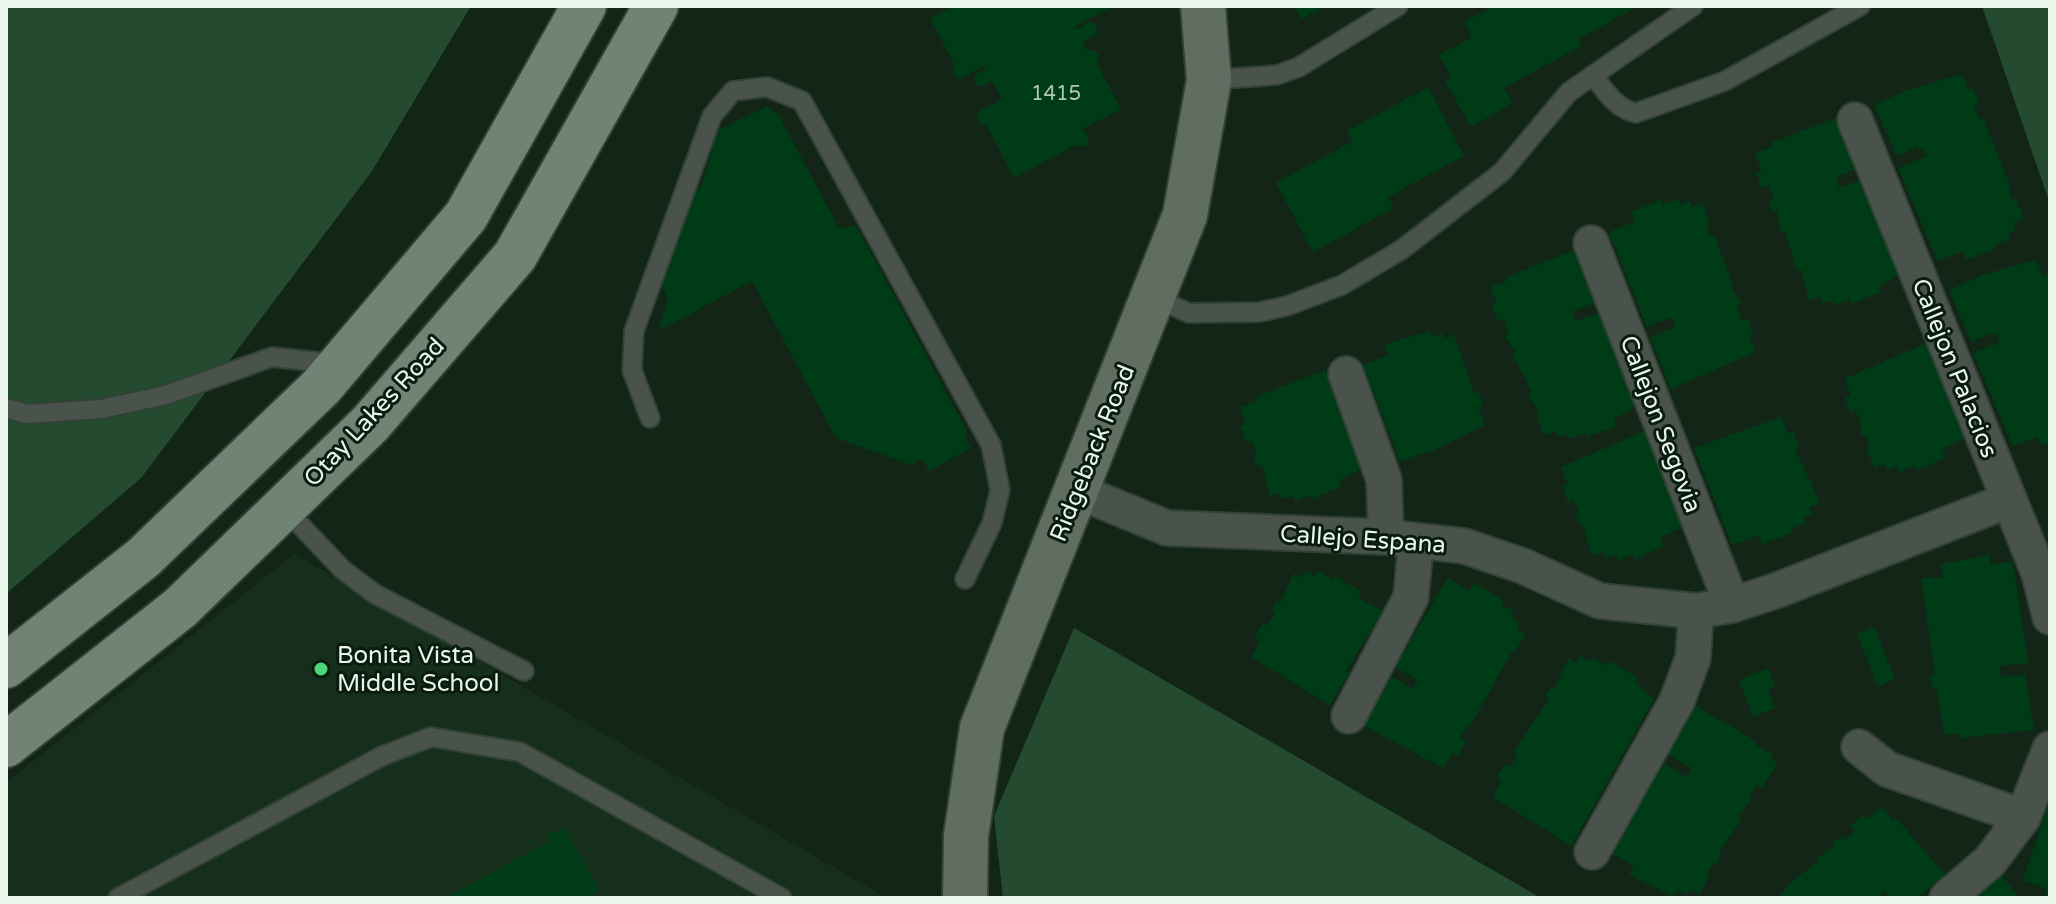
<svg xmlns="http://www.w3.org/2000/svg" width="2056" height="904" viewBox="0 0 2056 904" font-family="'Varela Round',sans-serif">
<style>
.built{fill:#162e1c}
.green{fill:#244b2f}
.building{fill:#003b17}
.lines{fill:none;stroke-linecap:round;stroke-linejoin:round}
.lane-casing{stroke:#314235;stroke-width:22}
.street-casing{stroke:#314235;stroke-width:38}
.secondary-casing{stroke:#314235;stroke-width:48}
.primary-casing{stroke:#314235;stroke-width:48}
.lane{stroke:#49524b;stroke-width:18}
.street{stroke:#49524b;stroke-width:34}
.secondary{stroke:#606e62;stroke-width:44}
.primary{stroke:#718375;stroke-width:44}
.poi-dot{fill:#49d778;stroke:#0a1c0e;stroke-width:3}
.labels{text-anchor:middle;stroke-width:6;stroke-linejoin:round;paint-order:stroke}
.number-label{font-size:20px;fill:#b0c7b7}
.street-label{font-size:24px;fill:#eaf6ec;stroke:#0a1c0e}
.poi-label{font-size:24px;fill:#eaf6ec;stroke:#0a1c0e;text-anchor:start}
</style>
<rect width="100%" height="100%" fill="#132517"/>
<polygon class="built" points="294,554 882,895 883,898 6,898 6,783"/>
<g class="green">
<polygon points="6,6 471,6 372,171 141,478 6,594"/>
<polygon points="1982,6 2050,6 2050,204"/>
<polygon points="1074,628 1541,898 1003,898 994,816"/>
</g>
<g class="building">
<polygon points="953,6 1113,6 1074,27 1076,30 1089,22 1096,24 1097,34 1083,42 1087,50 1092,49 1099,55 1097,64 1121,109 1083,129 1089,139 1086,147 1073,146 1014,178 987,126 981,125 977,117 978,112 1002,99 992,81 981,87 975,83 975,75 986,69 984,66 960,79 954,76 954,64 930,18"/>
<polygon points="1294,6 1326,6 1301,19"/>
<polygon points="1493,6 1638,6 1578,39 1581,46 1504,88 1513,103 1471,127 1445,81 1451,77 1439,55 1472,37 1464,22"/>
<polygon points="1962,74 1968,90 1973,88 1980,104 1974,106 1979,120 1983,118 2011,188 2008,189 2012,200 2016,199 2024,219 2013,223 2016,230 2008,233 2010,238 1995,245 1996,249 1966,260 1963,251 1938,261 1898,168 1926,157 1923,149 1918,151 1917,147 1897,156 1874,105 1908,90"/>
<polygon points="1428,87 1464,156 1388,197 1394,208 1313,252 1276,183 1353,141 1347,131"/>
<polygon points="767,106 778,114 839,228 854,226 859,231 968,433 964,436 971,448 929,471 922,458 911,465 836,438 752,281 658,331 668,298 651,267 669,204 701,187 718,130"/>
<polygon points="1840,116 1858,169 1837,176 1839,188 1865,178 1900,274 1879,286 1881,292 1851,304 1850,299 1834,305 1832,300 1822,304 1820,297 1809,301 1801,269 1797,271 1785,231 1781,232 1777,211 1773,212 1769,201 1774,199 1769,185 1762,188 1756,173 1762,171 1755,153 1772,147 1771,143"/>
<polygon points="1678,199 1680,205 1689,201 1692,207 1702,203 1710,224 1706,225 1710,236 1714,235 1733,286 1731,287 1741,303 1737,305 1742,320 1747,318 1754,333 1749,335 1756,352 1671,389 1650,337 1676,327 1672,317 1647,327 1609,232 1635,221 1631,212 1661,200 1662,205"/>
<polygon points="1575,250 1594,303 1572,312 1576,321 1600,312 1635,407 1614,419 1616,426 1587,437 1585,433 1569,439 1567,434 1558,437 1555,431 1544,435 1536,414 1539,413 1528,394 1532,392 1512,354 1516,353 1504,335 1509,333 1504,320 1498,322 1492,305 1497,303 1490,287 1507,281 1506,277"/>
<polygon points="2036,260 2043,276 2048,274 2050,279 2050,442 2041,446 2037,437 2013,446 1973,353 2000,342 1997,335 1991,334 1971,342 1949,290 1982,275"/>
<polygon points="1430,331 1432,337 1442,333 1444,339 1454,335 1474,393 1478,391 1484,405 1478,407 1485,425 1435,450 1400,461 1363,365 1388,355 1383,345"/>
<polygon points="1929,342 1943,377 1940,378 1967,438 1942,449 1946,458 1916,470 1915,466 1899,472 1897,466 1887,470 1885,464 1875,468 1866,448 1870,446 1866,435 1862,436 1860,429 1863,428 1856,411 1851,413 1845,398 1851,396 1844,379"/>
<polygon points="1325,370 1363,468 1339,480 1341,487 1311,499 1309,495 1295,501 1292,496 1283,499 1280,493 1270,497 1262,464 1258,466 1253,455 1257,454 1252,441 1247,443 1240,427 1246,424 1240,407 1257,401 1256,397"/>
<polygon points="1781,417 1788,434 1793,432 1800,448 1795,449 1820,503 1809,507 1812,514 1804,517 1806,523 1790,529 1792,533 1762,544 1759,535 1732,545 1694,448"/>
<polygon points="1647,430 1661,465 1658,466 1684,527 1660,537 1664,546 1634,559 1633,554 1618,560 1616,554 1606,558 1603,552 1592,556 1582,523 1579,525 1575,515 1579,513 1573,499 1568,502 1563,486 1568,484 1561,467"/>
<polygon points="1989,555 1990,564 2013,562 2028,663 2000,666 2001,677 2025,675 2034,730 1961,738 1960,734 1945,735 1936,687 1932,688 1930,674 1935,674 1921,579 1943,577 1941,564"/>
<polygon points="1306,571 1315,577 1318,571 1333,580 1335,576 1362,592 1358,598 1383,611 1346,671 1349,673 1330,705 1251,657 1260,641 1254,638 1263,623 1267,626 1275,613 1271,611 1276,602 1280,603 1294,573 1302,578"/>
<polygon points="1448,578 1469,591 1474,583 1503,600 1501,604 1514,611 1511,617 1519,622 1516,628 1526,634 1514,653 1512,651 1470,727 1467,726 1460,738 1466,741 1457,756 1452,753 1443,768 1361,724 1391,676 1413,689 1418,680 1395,667"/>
<polygon points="1874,627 1895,679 1878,687 1857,634"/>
<polygon points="1580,656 1590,662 1593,657 1607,666 1610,661 1638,678 1635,683 1654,699 1571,846 1493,797 1502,780 1497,777 1505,764 1510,767 1518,754 1514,752 1549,698 1546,696 1551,687 1554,689 1569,658 1577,663"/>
<polygon points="1768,668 1775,686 1768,689 1775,708 1753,717 1739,680"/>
<polygon points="1696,706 1756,741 1755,744 1773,755 1771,759 1778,762 1762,788 1756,785 1749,797 1752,799 1737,817 1741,820 1719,853 1721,854 1716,865 1713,863 1707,873 1710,875 1699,895 1690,889 1687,895 1678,890 1674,896 1629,875 1634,866 1611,853 1664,763 1686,777 1691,768 1668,754"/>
<polygon points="2050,800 2050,898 2044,898 2047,889 2023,880"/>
<polygon points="1881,807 1893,821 1896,818 1945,875 1917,898 1891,898 1885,891 1877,898 1777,898 1793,880 1819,861 1816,858 1834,847 1832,844 1842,836 1845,840 1855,831 1850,826 1863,815 1867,819"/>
<polygon points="564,827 599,891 587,898 445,898 551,841 547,836"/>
<polygon points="2000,874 2020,898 1973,898"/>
</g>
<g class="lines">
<defs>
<g id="lane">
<path d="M 1593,75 C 1605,91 1616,109 1636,113 L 1725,81 L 1860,6"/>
<polyline points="1209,80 1277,75 1299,67 1398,6"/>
<polyline points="1153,297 1189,313 1260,312 1287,306 1342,285 1401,250 1502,172 1569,92 1693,6"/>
<polyline points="6,408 27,414 101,409 166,395 272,357 337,364"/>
<polyline points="650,418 632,370 634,331 712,116 733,91 767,87 802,101 991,445 1000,490 992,523 965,579"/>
<polyline points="284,508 343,570 375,594 524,671"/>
<polyline points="118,898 382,756 431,737 520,752 782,898"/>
</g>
<g id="street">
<polyline points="1855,120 2039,573 2050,617"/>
<polyline points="1591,243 1732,605"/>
<polyline points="1346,374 1384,480 1386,537"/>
<polyline points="1077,491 1167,528 1386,537 1464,546 1523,566 1600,601 1696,611 1732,605 1775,591 2009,500"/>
<polyline points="1349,716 1411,597 1416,542"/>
<polyline points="1859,747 1887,769 2023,817"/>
<polyline points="1592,852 1677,701 1693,658 1696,611"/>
<polyline points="1947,898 1990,861 2023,817 2050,749"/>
</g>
<polyline id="secondary" points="965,898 966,836 982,728 1185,215 1209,80 1203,6"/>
<g id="primary">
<polyline points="6,666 143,558 321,387 466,216 584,6"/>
<polyline points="6,745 180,608 370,424 515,256 656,6"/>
</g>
</defs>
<use href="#lane" class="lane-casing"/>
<use href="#street" class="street-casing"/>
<use href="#secondary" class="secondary-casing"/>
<use href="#primary" class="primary-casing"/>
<use href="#lane" class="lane"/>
<use href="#street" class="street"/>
<use href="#secondary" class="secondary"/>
<use href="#primary" class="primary"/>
</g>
<circle class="poi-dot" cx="321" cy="669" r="8"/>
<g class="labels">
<g class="number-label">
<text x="1056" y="100">1415</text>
</g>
<g class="street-label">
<text transform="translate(1955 368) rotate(68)" y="8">Callejon Palacios</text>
<text transform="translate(374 412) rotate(-47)" y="8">Otay Lakes Road</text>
<text transform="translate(1661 424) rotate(69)" y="8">Callejon Segovia</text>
<text transform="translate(1092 453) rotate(-68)" y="8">Ridgeback Road</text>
<text transform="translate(1363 539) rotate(4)" y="8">Callejo Espana</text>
</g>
<g class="poi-label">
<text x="337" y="663">Bonita Vista<tspan x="337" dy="28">Middle School</tspan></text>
</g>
</g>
<rect width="2056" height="904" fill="none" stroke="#eaf6ec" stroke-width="16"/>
</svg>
